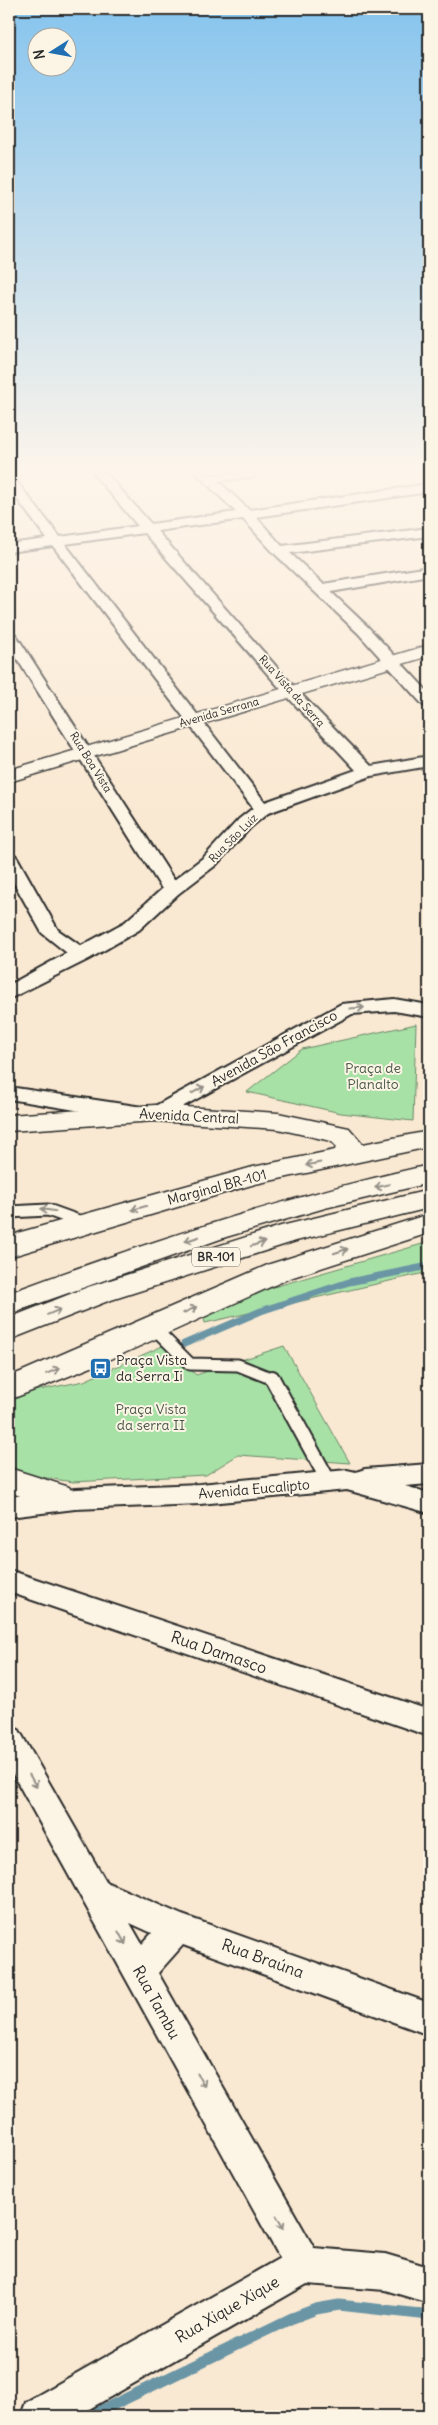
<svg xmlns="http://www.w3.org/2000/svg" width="438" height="2425" viewBox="0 0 438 2425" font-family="Delius,sans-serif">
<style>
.green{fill:#a8e1a6;stroke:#6a8668}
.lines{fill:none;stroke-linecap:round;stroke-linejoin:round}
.stream-far1{stroke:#6a95a5;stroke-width:7}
.stream{stroke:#6a95a5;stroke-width:11}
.lane-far1-casing{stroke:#2b2b2b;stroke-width:15}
.lane-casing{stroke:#2b2b2b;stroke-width:18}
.street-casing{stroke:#2b2b2b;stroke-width:4}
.secondary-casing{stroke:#2b2b2b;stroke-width:3}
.primary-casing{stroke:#2b2b2b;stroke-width:3}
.lane-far1{stroke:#fcf5e5;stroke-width:11}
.lane{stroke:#fcf5e5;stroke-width:14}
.street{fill:#fcf5e5;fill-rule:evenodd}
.secondary{fill:#fcf5e5;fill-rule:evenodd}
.primary{fill:#fcf5e5;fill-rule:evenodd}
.oneway{stroke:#949088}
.labels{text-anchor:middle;stroke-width:4;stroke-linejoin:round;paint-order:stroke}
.far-street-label{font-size:11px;fill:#2b2b2b;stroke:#fcf5e5}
.shield{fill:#fcf5e5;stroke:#6a6863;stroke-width:1}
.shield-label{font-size:12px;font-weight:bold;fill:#2b2b2b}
.street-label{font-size:14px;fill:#2b2b2b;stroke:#fcf5e5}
.park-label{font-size:14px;fill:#4a584a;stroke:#fcf5e5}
.poi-label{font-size:14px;fill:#2b2b2b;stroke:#fcf5e5;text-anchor:start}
.near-street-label{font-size:16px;fill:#2b2b2b;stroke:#fcf5e5}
</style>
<rect width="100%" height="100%" fill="#fae9d2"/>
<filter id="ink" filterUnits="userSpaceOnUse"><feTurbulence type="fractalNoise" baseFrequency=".02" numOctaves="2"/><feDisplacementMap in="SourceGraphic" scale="10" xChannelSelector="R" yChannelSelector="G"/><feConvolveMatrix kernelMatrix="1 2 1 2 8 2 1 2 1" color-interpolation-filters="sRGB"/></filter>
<g filter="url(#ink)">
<g class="green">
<polygon points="416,1024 413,1121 341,1113 247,1092 302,1049"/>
<polygon points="429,1242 429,1272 205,1323 201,1308"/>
<polygon points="167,1344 196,1375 284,1346 350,1463 238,1455 206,1475 73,1482 21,1474 9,1464 9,1402 24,1393 84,1381"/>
</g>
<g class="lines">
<polyline class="stream-far1" points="184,1344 261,1311 349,1282 429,1266"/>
<polyline class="stream" points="90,2416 290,2319 316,2309 339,2305 429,2315"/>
<defs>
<g id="lane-far1">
<polyline points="9,1212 48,1210 84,1223"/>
<polyline points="153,1327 190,1364 238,1365 273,1379"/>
</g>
<polyline id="lane" points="272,1378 329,1482"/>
<g id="street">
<path d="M 93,473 L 106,473 L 151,524 L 236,512 L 196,473 L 211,475 L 258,473 L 252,477 L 218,481 L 249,510 L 429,484 L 429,492 L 256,517 L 282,546 L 429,528 L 429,536 L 290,553 L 323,584 L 429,567 L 429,575 L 331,592 L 368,627 L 429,693 L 429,707 L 423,705 L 358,633 L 274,553 L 243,519 L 157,531 L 296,689 L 371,766 L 429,756 L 429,766 L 371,776 L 268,813 L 251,827 L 216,865 L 178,894 L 139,930 L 89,959 L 9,999 L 9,985 L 67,953 L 42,933 L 9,874 L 9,854 L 15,855 L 18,859 L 58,930 L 81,946 L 125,922 L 162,889 L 9,646 L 9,631 L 16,635 L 174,880 L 204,857 L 239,819 L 253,808 L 53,546 L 9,552 L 9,544 L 47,539 L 9,488 L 9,476 L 13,477 L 60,537 L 138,526 ZM 144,533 L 286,695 L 356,770 L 265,802 L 65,544 Z"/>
<polygon points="394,999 429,1005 429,1017 394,1011 352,1014 162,1118 155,1120 148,1118 146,1115 143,1118 136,1120 9,1099 9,1087 136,1106 143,1108 146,1111 341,1004"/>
<polygon points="429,1464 429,1484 405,1486 429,1493 429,1513 347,1490 200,1504 75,1509 9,1517 9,1497 75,1489 200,1484 347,1470 356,1472 365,1469"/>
<polygon points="9,1570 429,1710 429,1736 9,1592"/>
<path d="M 9,1726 L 19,1730 L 106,1882 L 182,1915 L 429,2003 L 429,2035 L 183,1945 L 158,1973 L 314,2248 L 385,2254 L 429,2267 L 429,2303 L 385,2290 L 307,2284 L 77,2416 L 21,2416 L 26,2402 L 280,2258 L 9,1767 ZM 130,1923 L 152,1933 L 142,1944 Z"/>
</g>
<g id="secondary">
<polygon points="429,645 429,656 9,782 9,770"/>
<polygon points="155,1105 278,1113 349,1128 363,1144 429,1131 429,1147 255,1184 9,1257 9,1237 21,1232 253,1167 335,1150 336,1146 331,1141 278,1129 155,1121 9,1131 9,1115"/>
</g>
<g id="primary">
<path d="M 429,1165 L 429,1183 L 325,1208 L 226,1237 L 9,1314 L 9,1293 C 147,1242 285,1197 429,1165 Z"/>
<polygon points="429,1190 429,1208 296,1241 108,1301 9,1340 9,1318 88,1287 281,1226"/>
<polygon points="429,1214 429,1233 290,1278 109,1360 9,1400 9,1377 270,1264"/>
<polygon points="9,1468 69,1487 74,1496 69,1505 58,1509 9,1492"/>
</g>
</defs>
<use href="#lane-far1" class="lane-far1-casing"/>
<use href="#lane" class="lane-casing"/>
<use href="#street" class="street-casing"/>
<use href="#secondary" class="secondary-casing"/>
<use href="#primary" class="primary-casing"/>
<use href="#lane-far1" class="lane-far1"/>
<use href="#lane" class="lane"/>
<use href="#street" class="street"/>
<use href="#secondary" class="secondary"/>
<use href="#primary" class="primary"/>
</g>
<defs><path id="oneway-shaft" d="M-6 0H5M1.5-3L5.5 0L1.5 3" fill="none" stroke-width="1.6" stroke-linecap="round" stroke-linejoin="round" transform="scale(1.25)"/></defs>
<g class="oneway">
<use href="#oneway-shaft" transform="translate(357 1008) rotate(-4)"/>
<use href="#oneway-shaft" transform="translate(198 1090) rotate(-29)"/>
<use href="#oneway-shaft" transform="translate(313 1164) rotate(168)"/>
<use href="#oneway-shaft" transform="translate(382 1186) rotate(166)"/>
<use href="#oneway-shaft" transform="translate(139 1208) rotate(164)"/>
<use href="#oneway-shaft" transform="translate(48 1210) rotate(-170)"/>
<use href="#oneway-shaft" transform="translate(192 1239) rotate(162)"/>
<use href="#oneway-shaft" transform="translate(258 1244) rotate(-18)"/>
<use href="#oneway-shaft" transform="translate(341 1251) rotate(-18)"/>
<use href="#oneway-shaft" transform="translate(190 1310) rotate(-25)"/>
<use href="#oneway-shaft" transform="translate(54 1312) rotate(-22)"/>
<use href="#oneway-shaft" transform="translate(53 1371) rotate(-23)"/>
<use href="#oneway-shaft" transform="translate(33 1781) rotate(60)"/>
<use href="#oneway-shaft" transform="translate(122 1938) rotate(61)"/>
<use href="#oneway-shaft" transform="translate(201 2080) rotate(61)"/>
<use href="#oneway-shaft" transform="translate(280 2222) rotate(61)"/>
</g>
</g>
<linearGradient id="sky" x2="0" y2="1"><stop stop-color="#86c4ee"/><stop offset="0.58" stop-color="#fdf5eb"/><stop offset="1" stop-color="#fdf5eb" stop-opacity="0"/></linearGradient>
<rect width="438" height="812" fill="url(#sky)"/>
<defs>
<symbol id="bus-square" viewBox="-11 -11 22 22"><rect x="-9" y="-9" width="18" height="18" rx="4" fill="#1f6fb2" stroke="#fcf5e5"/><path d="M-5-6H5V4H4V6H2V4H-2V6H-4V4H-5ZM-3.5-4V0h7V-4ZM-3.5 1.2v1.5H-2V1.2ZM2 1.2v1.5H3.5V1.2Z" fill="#fff"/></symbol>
</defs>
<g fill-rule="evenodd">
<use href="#bus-square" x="88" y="1356" width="25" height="25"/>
</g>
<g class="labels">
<g class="far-street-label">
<text transform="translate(292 691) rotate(48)" y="4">Rua Vista da Serra</text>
<text transform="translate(219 712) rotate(-16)" y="4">Avenida Serrana</text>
<text transform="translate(91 762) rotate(58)" y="4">Rua Boa Vista</text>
<text transform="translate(233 838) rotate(-45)" y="4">Rua São Luiz</text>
</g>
<rect class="shield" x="192" y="1247.5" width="48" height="19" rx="4"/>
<g class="shield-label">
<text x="216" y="1261">BR-101</text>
</g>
<g class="street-label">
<text transform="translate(274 1048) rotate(-29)" y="5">Avenida São Francisco</text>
<text transform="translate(189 1116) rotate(3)" y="5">Avenida Central</text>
<text transform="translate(217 1187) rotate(-15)" y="5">Marginal BR-101</text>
<text transform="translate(254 1489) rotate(-5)" y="5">Avenida Eucalipto</text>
</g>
<g class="park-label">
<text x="373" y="1073">Praça de<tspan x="373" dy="16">Planalto</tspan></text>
<text x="151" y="1414">Praça Vista<tspan x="151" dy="16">da serra II</tspan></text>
</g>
<g class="poi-label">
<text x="116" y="1365">Praça Vista<tspan x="116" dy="16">da Serra Ii</tspan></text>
</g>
<g class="near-street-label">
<text transform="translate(219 1652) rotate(19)" y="6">Rua Damasco</text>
<text transform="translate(263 1958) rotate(20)" y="6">Rua Braúna</text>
<text transform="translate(157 2002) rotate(61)" y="6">Rua Tambu</text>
<text transform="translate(227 2309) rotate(-30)" y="6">Rua Xique Xique</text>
</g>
</g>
<rect width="438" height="2425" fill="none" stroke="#fcf5e5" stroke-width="30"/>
<rect x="15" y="15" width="408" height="2395" fill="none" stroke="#2b2b2b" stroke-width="2" filter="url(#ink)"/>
<g transform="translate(52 52) rotate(259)"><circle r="24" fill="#fcf5e5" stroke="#a8a49b"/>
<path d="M0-4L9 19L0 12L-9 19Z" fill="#1f6fb2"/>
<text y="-8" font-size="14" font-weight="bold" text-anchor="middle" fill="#2b2b2b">N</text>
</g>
</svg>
